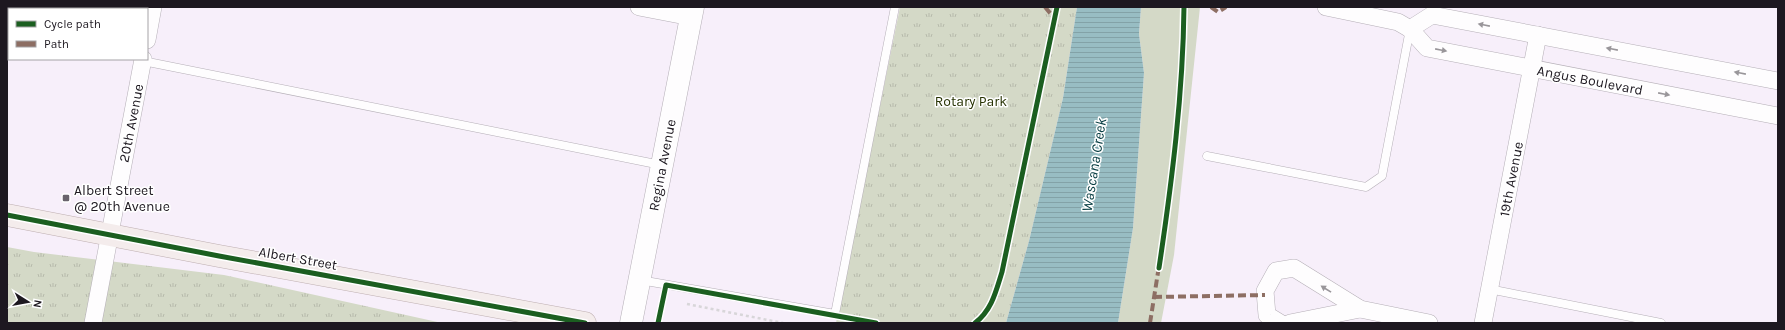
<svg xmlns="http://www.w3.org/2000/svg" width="1785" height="330" viewBox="0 0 1785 330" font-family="Karla,sans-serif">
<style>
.grass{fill:#d4d9c7}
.park{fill:url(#park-tufts)}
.water{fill:url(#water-rules)}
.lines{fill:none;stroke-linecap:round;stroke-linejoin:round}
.lane-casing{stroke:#b5afb7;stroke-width:9}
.street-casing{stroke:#b5afb7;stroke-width:18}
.secondary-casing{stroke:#b5afb7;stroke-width:23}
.primary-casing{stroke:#beafb1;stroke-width:23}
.path{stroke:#d8d6d9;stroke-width:2.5;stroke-dasharray:3 3;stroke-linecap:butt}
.lane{stroke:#fefdfe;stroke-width:8}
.street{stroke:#fefdfe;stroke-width:17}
.secondary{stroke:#fefdfe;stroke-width:22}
.primary{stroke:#f4ecec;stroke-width:22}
.quiet{stroke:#8d6e63;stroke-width:4;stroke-dasharray:8 4;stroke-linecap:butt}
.cycleway-casing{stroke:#fff;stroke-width:8}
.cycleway{stroke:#1b5e20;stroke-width:5}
.oneway{fill:#99969a}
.poi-dot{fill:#69636c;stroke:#fff;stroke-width:1.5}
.labels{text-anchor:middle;stroke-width:3;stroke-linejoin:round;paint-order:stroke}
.street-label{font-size:14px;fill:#1d1820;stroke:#fff}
.park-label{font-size:14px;fill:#273303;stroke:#fff}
.poi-label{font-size:14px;fill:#1d1820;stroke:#fff;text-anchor:start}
.water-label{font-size:15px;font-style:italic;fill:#073d42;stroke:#fff}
</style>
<defs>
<pattern id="park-tufts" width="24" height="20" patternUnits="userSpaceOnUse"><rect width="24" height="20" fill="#d4d9c7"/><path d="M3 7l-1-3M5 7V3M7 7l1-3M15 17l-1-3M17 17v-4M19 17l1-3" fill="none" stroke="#b6baab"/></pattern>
<pattern id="water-rules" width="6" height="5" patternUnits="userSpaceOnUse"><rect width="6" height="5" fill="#98bdc3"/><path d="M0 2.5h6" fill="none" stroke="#83a2a7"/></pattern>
</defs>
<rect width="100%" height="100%" fill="#f7effa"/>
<polygon class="grass" points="1141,7 1200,7 1174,255 1161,323 1118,323 1133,228 1144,73 1139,34"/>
<g class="park">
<polygon points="900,7 1077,7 1063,98 1029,241 1006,323 836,323"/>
<polygon points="7,247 34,252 224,275 442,323 7,323"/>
</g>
<polygon class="water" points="1077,7 1141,7 1139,34 1144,73 1133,228 1118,323 1006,323 1029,241 1063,98"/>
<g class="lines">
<defs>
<g id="lane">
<polyline points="7,15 9,15"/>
<polyline points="143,61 661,165"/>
<polyline points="1207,156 1366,187 1382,176 1410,29"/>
<polyline points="640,280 835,314 895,7"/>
<polyline points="1489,289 1661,323"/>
</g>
<g id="street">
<polyline points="639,7 691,17"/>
<polyline points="1326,7 1398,22 1410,29 1427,48 1778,116"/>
<polyline points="1410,29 1432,15 1778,81"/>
<polyline points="147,40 153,7"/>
<polyline points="93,323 143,59"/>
<polyline points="1280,323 1267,315 1265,291 1276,271 1294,268 1360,309 1429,323"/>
<polyline points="1290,323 1360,309"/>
<polyline points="1483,323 1538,35"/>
</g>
<polyline id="secondary" points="631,323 693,7"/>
<polyline id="primary" points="7,215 219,256 585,323"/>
</defs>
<use href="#lane" class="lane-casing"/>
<use href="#street" class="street-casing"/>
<use href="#secondary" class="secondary-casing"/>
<use href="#primary" class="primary-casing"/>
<g class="path">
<polyline points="687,304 783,323"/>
<polyline points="861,323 861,321"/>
</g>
<use href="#lane" class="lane"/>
<use href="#street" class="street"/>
<use href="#secondary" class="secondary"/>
<use href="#primary" class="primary"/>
<g class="quiet">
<polyline points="1045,7 1055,19"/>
<polyline points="1211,7 1218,12 1226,7"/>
<polyline points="1154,297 1265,295"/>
<polyline points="1150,323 1159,266"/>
</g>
<defs>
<g id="cycleway">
<polyline points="7,215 219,256 585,323"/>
<path d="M 1159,268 C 1172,181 1183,94 1184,7"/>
<polyline points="658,323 666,285 876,323"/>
<path d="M 975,323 C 992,310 996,291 1002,272 L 1057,7"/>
</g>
</defs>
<use href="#cycleway" class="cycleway-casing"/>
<use href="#cycleway" class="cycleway"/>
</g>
<defs><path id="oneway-solid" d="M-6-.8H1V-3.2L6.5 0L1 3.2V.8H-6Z"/></defs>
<g class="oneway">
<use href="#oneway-solid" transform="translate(1484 25) rotate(-169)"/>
<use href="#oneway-solid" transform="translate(1612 49) rotate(-169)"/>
<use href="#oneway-solid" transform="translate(1441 50) rotate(11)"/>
<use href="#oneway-solid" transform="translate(1740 73) rotate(-169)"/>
<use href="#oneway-solid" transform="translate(1664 94) rotate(11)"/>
<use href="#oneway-solid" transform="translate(1326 289) rotate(-148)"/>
</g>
<rect class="poi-dot" x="62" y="194" width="8" height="8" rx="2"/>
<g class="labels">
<g class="street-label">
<text transform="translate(1590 80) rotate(11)" y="5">Angus Boulevard</text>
<text transform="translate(131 123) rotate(-79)" y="5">20th Avenue</text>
<text transform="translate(662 165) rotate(-79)" y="5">Regina Avenue</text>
<text transform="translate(1511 179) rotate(-79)" y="5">19th Avenue</text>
<text transform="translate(298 258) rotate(10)" y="5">Albert Street</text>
</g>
<g class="park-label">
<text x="971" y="106">Rotary Park</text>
</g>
<g class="poi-label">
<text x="74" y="195">Albert Street<tspan x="74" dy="16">@ 20th Avenue</tspan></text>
</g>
<g class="water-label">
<text transform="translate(1094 165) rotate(-81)" y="5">Wascana Creek</text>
</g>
</g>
<rect width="1785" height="330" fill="none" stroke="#1d1820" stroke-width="16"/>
<rect x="8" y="8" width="140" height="52" fill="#ffffff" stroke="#a5a3a6"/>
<rect x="16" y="21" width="20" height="6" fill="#1b5e20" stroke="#a5a3a6"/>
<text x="44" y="28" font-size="12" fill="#1d1820">Cycle path</text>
<rect x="16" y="41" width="20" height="6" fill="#8d6e63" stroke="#a5a3a6"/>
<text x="44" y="48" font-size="12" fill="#1d1820">Path</text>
<g transform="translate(28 302) rotate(101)" stroke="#ffffff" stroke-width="3" paint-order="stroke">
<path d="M0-3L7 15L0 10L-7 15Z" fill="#1d1820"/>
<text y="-6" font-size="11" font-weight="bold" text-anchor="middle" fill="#1d1820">N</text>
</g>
</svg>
